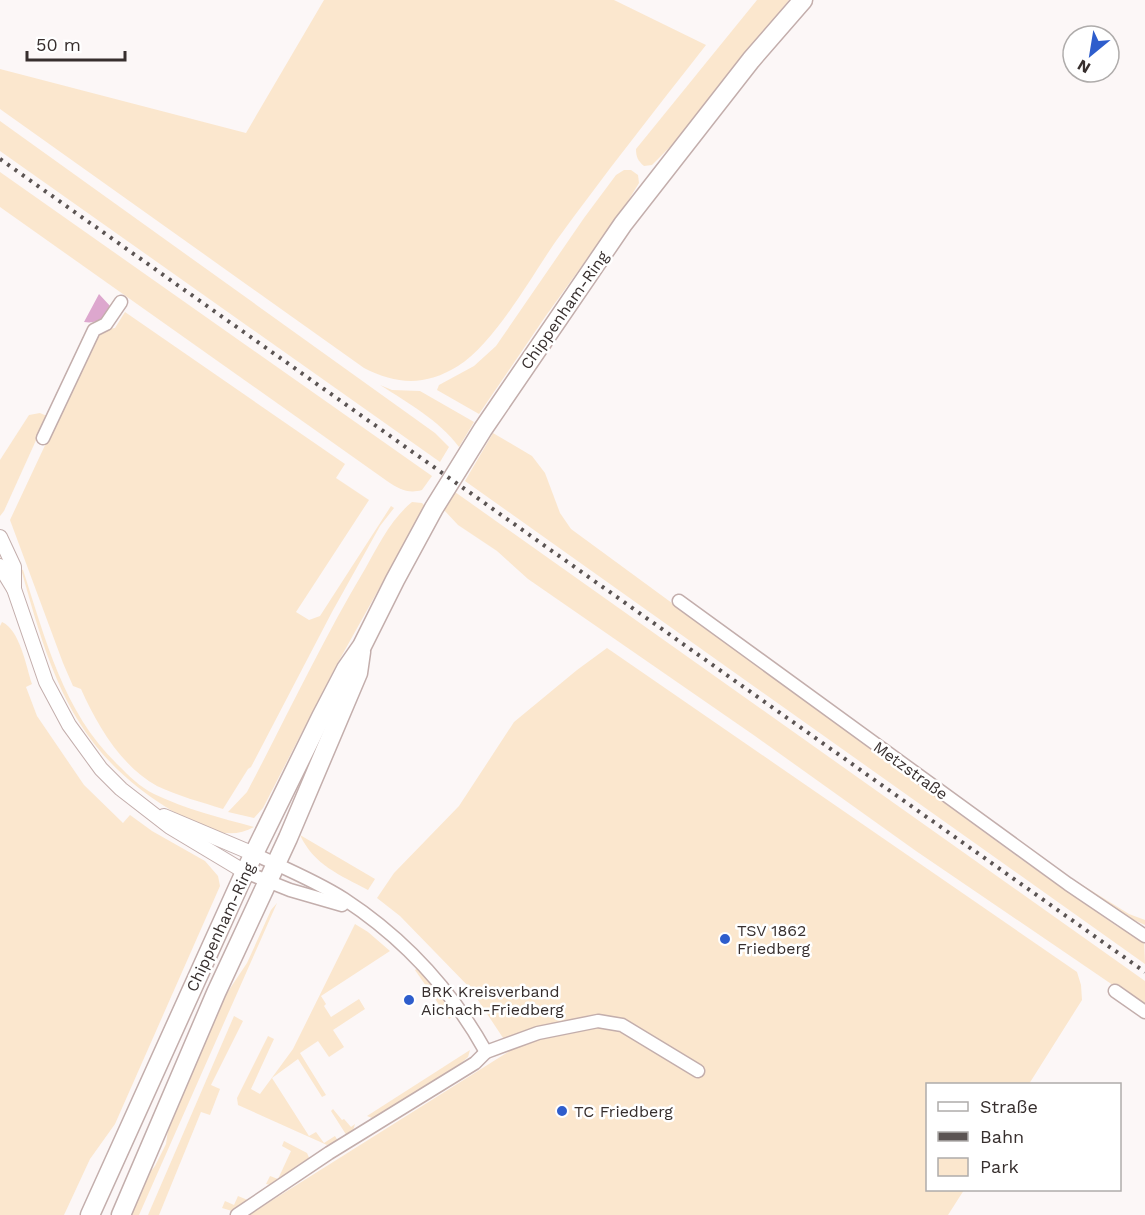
<svg xmlns="http://www.w3.org/2000/svg" width="1145" height="1215" viewBox="0 0 1145 1215" font-family="'Work Sans',sans-serif">
<style>
.green{fill:#fbe7ce}
.water{fill:#dda7ce}
.lines{fill:none;stroke-linecap:round;stroke-linejoin:round}
.minor-casing{stroke:#c3aeac;stroke-width:15}
.tertiary-casing{stroke:#c3aeac;stroke-width:16}
.primary-casing{stroke:#c3aeac;stroke-width:21}
.minor{stroke:#fff;stroke-width:12}
.tertiary{stroke:#fff;stroke-width:14}
.primary{stroke:#fff;stroke-width:18}
.rail{stroke:#5b5453;stroke-width:4;stroke-dasharray:3 6;stroke-linecap:butt}
.poi-dot{fill:#2e5dcc;stroke:#fff;stroke-width:2}
.labels{text-anchor:middle;stroke-width:5;stroke-linejoin:round;paint-order:stroke}
.street-label{font-size:16px;fill:#372f2e;stroke:#fff}
.poi-label{font-size:16px;fill:#372f2e;stroke:#fff;text-anchor:start}
</style>
<rect width="100%" height="100%" fill="#fcf7f7"/>
<g class="green">
<path d="M 324,0 L 614,0 L 706,45 C 655,110 604,175 556,241 C 531,277 494,344 458,366 C 426,386 397,385 364,368 L 0,109 L 0,69 L 246,133 Z"/>
<path d="M 757,0 L 789,0 L 674,143 L 652,165 L 644,166 C 638,161 636,157 636,149 Z"/>
<polygon points="0,121 435,433 449,447 440,462 0,151"/>
<polygon points="624,170 631,170 638,175 639,183 625,206 545,317 479,414 437,390 439,385 474,366 496,346 584,218 616,175"/>
<path d="M 0,172 L 432,476 L 422,490 C 408,494 399,489 387,481 L 0,207 Z"/>
<path d="M 125,312 L 345,464 L 336,478 L 369,500 L 296,612 L 309,620 L 320,616 L 391,506 L 394,508 L 380,526 L 332,612 L 251,767 L 248,769 L 223,809 C 201,802 178,796 157,786 C 121,766 97,725 81,689 L 73,686 L 63,663 L 10,520 L 99,330 L 115,328 Z"/>
<path d="M 380,385 L 392,390 L 420,391 L 474,422 L 459,447 C 439,420 408,403 380,385 Z"/>
<polygon points="40,413 47,416 4,511 0,516 0,460 29,415"/>
<polygon points="493,433 532,456 545,473 560,513 571,529 1018,857 1118,927 1144,939 1145,964 465,481"/>
<polygon points="455,492 1145,981 1145,1007 916,851 755,736 528,579 497,551 458,525 444,510"/>
<path d="M 412,502 L 422,503 L 425,506 L 336,666 L 263,808 L 254,818 L 228,812 L 247,792 C 286,718 322,641 365,569 C 378,546 391,519 412,502 Z"/>
<path d="M 21,569 L 23,570 C 46,640 63,712 118,765 C 129,776 140,787 154,794 C 185,809 221,818 254,827 C 230,841 204,829 181,816 C 75,756 52,680 21,569 Z"/>
<path d="M 2,622 C 20,630 26,666 32,684 L 26,687 L 37,716 L 84,785 L 123,823 L 130,815 L 152,831 L 205,861 L 218,876 L 220,886 L 115,1124 L 90,1159 L 64,1215 L 0,1215 L 0,626 Z"/>
<polygon points="607,648 1077,972 1081,985 1082,1000 1029,1084 928,1084 928,1190 964,1190 948,1215 249,1215 511,1050 470,988 400,916 377,898 394,873 459,806 514,722 577,670"/>
<path d="M 300,835 L 375,879 L 368,890 C 340,875 314,865 300,835 Z"/>
<polygon points="1076,881 1129,914 1145,920 1145,925 1121,914 1076,884"/>
<polygon points="277,903 139,1215 129,1215 142,1182 155,1166 166,1144 169,1123 223,999 247,963 271,910"/>
<polygon points="355,924 368,932 390,951 321,996 326,1004 324,1006 331,1017 359,999 365,1009 333,1030 344,1047 329,1057 318,1041 300,1053 326,1095 322,1097 298,1059 272,1078 309,1136 316,1132 324,1143 335,1136 338,1141 327,1145 238,1105 237,1098 268,1036 274,1039 251,1089 260,1094 293,1049"/>
<polygon points="418,968 457,1013 449,1019 415,970"/>
<polygon points="234,1016 243,1021 211,1085 220,1089 210,1115 201,1112 159,1215 148,1215"/>
<polygon points="470,1050 468,1057 460,1064 377,1116 372,1118 367,1116"/>
<polygon points="333,1109 342,1120 344,1119 351,1127 355,1124 353,1131 347,1136 331,1111"/>
<path d="M 284,1141 L 307,1153 L 310,1160 C 297,1170 282,1188 266,1184 L 270,1176 L 278,1179 L 291,1151 L 282,1146 Z"/>
<polygon points="238,1196 250,1201 232,1211 222,1208 225,1201 234,1205"/>
</g>
<path class="water" d="M 99,294 L 111,307 C 103,318 99,324 84,322 Z"/>
<g class="lines">
<defs>
<g id="minor">
<polyline points="43,438 94,330 106,324 121,302"/>
<polyline points="679,601 1068,884 1145,936"/>
<path d="M 254,854 C 284,868 316,881 344,899 C 405,939 451,989 486,1052 L 538,1033 L 598,1021 L 622,1025 L 698,1071"/>
<polyline points="245,872 290,890 342,905"/>
<polyline points="1115,991 1145,1012"/>
<polyline points="237,1215 329,1153 475,1063 486,1052"/>
</g>
<g id="tertiary">
<polyline points="0,537 14,567 14,589"/>
<polyline points="0,566 14,589 46,682 69,725 101,769 121,789 170,827 245,872"/>
<polyline points="164,816 254,854"/>
</g>
<g id="primary">
<polyline points="90,1215 245,872 321,717 346,669 362,646 395,580 434,508 483,429 623,224 751,60 803,0"/>
<polyline points="121,1215 216,993 288,838 358,673 361,652"/>
</g>
</defs>
<use href="#minor" class="minor-casing"/>
<use href="#tertiary" class="tertiary-casing"/>
<use href="#primary" class="primary-casing"/>
<use href="#minor" class="minor"/>
<use href="#tertiary" class="tertiary"/>
<use href="#primary" class="primary"/>
<polyline class="rail" points="0,159 1145,972"/>
</g>
<g class="poi-dot">
<circle cx="725" cy="939" r="6"/>
<circle cx="409" cy="1000" r="6"/>
<circle cx="562" cy="1111" r="6"/>
</g>
<g class="labels">
<g class="street-label">
<text transform="translate(564 310) rotate(-55)" y="6">Chippenham-Ring</text>
<text transform="translate(911 770) rotate(36)" y="6">Metzstraße</text>
<text transform="translate(220 927) rotate(-65)" y="6">Chippenham-Ring</text>
</g>
<g class="poi-label">
<text x="737" y="936">TSV 1862<tspan x="737" dy="18">Friedberg</tspan></text>
<text x="421" y="997">BRK Kreisverband<tspan x="421" dy="18">Aichach-Friedberg</tspan></text>
<text x="574" y="1117">TC Friedberg</text>
</g>
</g>
<rect x="926" y="1083" width="195" height="108" fill="#ffffff" stroke="#afacab" stroke-width="1.5"/>
<rect x="938" y="1102" width="30" height="9" fill="#ffffff" stroke="#afacab" stroke-width="1.5"/>
<text x="980" y="1113" font-size="18" fill="#372f2e">Straße</text>
<rect x="938" y="1132" width="30" height="9" fill="#5b5453" stroke="#afacab" stroke-width="1.5"/>
<text x="980" y="1143" font-size="18" fill="#372f2e">Bahn</text>
<rect x="938" y="1158" width="30" height="18" fill="#fbe7ce" stroke="#afacab" stroke-width="1.5"/>
<text x="980" y="1173" font-size="18" fill="#372f2e">Park</text>
<g transform="translate(1091 54) rotate(210)"><circle r="28" fill="#ffffff" stroke="#afacab" stroke-width="1.5"/>
<path d="M0-4.5L10 22L0 15L-10 22Z" fill="#2e5dcc"/>
<text y="-9" font-size="16" font-weight="bold" text-anchor="middle" fill="#372f2e">N</text>
</g>
<path d="M27 51v9h98v-9" fill="none" stroke="#372f2e" stroke-width="3"/>
<text x="36" y="51" font-size="18" fill="#372f2e" stroke="#ffffff" stroke-width="4.5" paint-order="stroke">50 m</text>
</svg>
